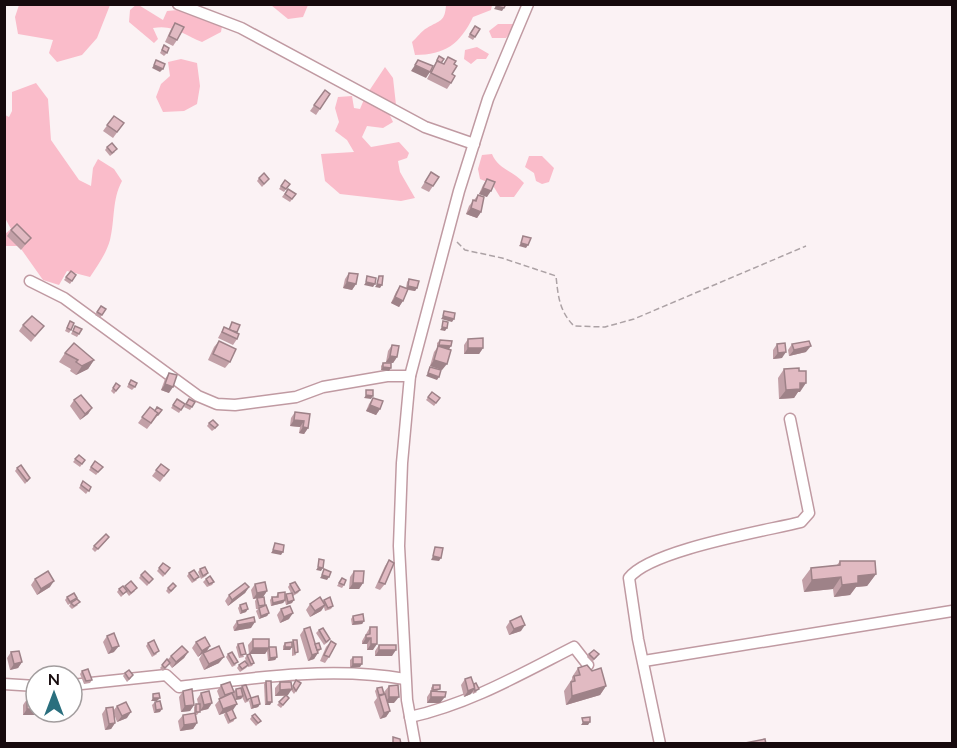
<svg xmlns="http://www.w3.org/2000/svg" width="957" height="748" viewBox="0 0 957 748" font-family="Lato,sans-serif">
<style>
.green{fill:#fabcca}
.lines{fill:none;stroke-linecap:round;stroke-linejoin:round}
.minor-casing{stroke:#c09aa2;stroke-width:13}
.path{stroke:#aca2a5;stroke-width:1.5;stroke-dasharray:6 3;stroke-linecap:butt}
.minor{stroke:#fff;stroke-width:10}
.wall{fill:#c2a0a7}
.shaded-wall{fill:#9e8288}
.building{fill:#e1bac2;stroke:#9e8288;stroke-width:1.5}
</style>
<rect width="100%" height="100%" fill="#fbf2f4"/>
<g class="green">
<path d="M 137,4 L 163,20 L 167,11 L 178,10 L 222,26 L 221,32 L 202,42 C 184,35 174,24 153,28 L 158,39 L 154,43 L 129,22 L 130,10 Z"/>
<polygon points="19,5 19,4 110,5 97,38 82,55 57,62 49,53 53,40 18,34 15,17"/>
<polygon points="271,5 308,5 303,17 288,19"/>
<path d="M 446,5 L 492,5 L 491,10 L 473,17 C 460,44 445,55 415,55 L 412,42 C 417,38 421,31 427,28 C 440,20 445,22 446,5 Z"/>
<polygon points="498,24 516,24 506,38 492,38 489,31"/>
<polygon points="477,47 489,54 486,59 477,59 471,64 464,59 465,50"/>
<polygon points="181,59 197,63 200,86 197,104 184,111 163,112 156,97 161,84 170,76 168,62"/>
<polygon points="385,67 393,78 396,105 386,107 393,122 383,128 367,126 362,137 371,147 399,142 409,153 407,158 398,161 400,172 415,198 401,201 340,194 325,181 321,154 354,152 347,140 335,131 339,122 335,108 338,97 352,96 354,108 360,109 365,97"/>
<path d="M 36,83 L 48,99 L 51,140 L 79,180 L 91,186 L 93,168 L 98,159 L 114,169 L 122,181 C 112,199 115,220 110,240 C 106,254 98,265 90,277 L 67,271 L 59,285 L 43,280 L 19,246 L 5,246 L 5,234 L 11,229 L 5,218 L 5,115 L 9,117 L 12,111 L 12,92 Z"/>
<path d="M 492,154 C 498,169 513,171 524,183 L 514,197 L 500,197 L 492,184 L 480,179 L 478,169 L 482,155 Z"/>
<polygon points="529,156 542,156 554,168 549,182 542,184 536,181 534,173 525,167"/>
</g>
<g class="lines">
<defs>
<g id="minor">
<polyline points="178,4 241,28 425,127 474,144"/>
<polyline points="30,281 64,298 198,396 217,404 235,405 296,397 323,387 387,376 410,376"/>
<polyline points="644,661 952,611"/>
<polyline points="4,684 36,686"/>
<path d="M 72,685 L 166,675 L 179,687 C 252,678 332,666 405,679"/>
<path d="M 410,717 C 469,704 521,674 574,647 L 588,665"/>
<polyline points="415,744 407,700 399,546 402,463 410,376 459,191 488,99 528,4"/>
<path d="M 660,744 L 638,639 L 629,578 C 650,550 765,531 801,522 L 809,513 L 790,419"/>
</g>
</defs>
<use href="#minor" class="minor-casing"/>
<path class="path" d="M 457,242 L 465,250 L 502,258 L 556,276 C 558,295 559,311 574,326 L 605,327 L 634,319 L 806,246"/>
<use href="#minor" class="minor"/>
</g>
<g class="wall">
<polygon points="175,23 177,40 173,46 165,42 171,29"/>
<polygon points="475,26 480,29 473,40 468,37"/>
<polygon points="164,45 167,53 164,56 160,53"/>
<polygon points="439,56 441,63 443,64 448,57 454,64 451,83 447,89 427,79"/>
<polygon points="325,90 330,94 316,115 310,111"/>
<polygon points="114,116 124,123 113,138 103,131"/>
<polygon points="107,147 115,152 110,156 105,150"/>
<polygon points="431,172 433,186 429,192 421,188"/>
<polygon points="259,178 269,179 262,187 257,181"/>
<polygon points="487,179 487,197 479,194 483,185"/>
<polygon points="285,180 290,184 284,192 279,189"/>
<polygon points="288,189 296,194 290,202 282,197"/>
<polygon points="478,195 481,212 477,218 466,214 469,206"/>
<polygon points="11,230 31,238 21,250 7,236"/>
<polygon points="71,271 76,275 70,284 64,280"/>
<polygon points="349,273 356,284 352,290 343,288 345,279"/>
<polygon points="409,279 417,288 415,291 408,290 399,307 391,303 396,292 400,286 406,288 407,282"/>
<polygon points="101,306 106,309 100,318 95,315"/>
<polygon points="70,321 71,330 69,333 65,331"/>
<polygon points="232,322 237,333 237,339 233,345 218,338 224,327 229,329"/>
<polygon points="23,325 44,326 31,342 19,331"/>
<polygon points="75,326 79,334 77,337 71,334"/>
<polygon points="468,339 483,348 479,354 464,354 464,345"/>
<polygon points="440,340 451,346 449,349 442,370 430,366 434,352 437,348 437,343"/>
<polygon points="219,341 230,362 225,368 208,360 214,347"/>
<polygon points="777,344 782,358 773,359 773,350"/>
<polygon points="792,344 806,352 789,356 788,350"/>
<polygon points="392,345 397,357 393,363 391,363 389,371 381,370 381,366 383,363 386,362 388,351"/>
<polygon points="65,353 94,360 88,369 76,375 70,371 71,369 59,362"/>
<polygon points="784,369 799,371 800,392 798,392 794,398 779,399 778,378"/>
<polygon points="169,373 169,393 161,390 165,379"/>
<polygon points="116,383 120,386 114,394 111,391"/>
<polygon points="129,383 135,387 132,390 127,387"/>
<polygon points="432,392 440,398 434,406 426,400"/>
<polygon points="373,398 380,409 376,415 366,411 369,404"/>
<polygon points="177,399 185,404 179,413 171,408"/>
<polygon points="189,399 192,407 190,410 184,407"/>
<polygon points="74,400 92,408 88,414 80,420 70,406"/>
<polygon points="150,407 155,411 162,410 147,429 138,423"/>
<polygon points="295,412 310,414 308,428 304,434 299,433 300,427 290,426 291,418"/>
<polygon points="209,423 216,428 212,431 207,426"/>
<polygon points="79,455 85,460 80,467 73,462"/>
<polygon points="95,461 103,467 96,475 89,470"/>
<polygon points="161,464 169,470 160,482 152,476"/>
<polygon points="17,468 30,478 25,484 15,471"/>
<polygon points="83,481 91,487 86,494 79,488"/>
<polygon points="107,540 95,552 92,549 94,546"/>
<polygon points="389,560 385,584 380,590 375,588 385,566"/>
<polygon points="840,561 876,574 867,586 856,587 850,595 834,597 833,589 804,592 802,580 811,568 837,565"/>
<polygon points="163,563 170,568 163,577 157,571"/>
<polygon points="200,569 208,573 206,576 201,579 198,572"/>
<polygon points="354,571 363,583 359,589 349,589 350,577"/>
<polygon points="189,573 197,580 192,583 187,576"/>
<polygon points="141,575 153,579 147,586 139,578"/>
<polygon points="342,578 344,585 342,588 337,586"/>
<polygon points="35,579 50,587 37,595 31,585"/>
<polygon points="206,579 214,582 212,585 207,587 203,582"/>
<polygon points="255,584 267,591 263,597 253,599 251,590"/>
<polygon points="290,584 300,590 298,593 293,596 292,603 286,605 285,601 283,603 271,606 270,600 272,597 276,597 278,593 285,596 286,594 291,593 288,587"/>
<polygon points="125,586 135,591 129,596 126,592 121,597 117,592 119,589 124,588"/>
<polygon points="249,587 245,593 228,606 225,601 229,595"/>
<polygon points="168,588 174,589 169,594 166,591"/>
<polygon points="67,597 78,605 72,609 69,606 71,603 68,605 65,600"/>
<polygon points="257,598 265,605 269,613 267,616 259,619 256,611 258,609 256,609 255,601"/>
<polygon points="324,600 333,606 331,609 325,611 324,607 321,611 310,617 306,610 310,604 323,601"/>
<polygon points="240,605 246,612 240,614 238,608"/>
<polygon points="281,609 289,619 280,623 277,615"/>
<polygon points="353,616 364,621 362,624 352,625 351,619"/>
<polygon points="237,621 251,628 234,631 233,627"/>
<polygon points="510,621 521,631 509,635 506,627"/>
<polygon points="370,627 373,650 367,650 367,644 362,644 362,641"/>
<polygon points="304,629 315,644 321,649 318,652 314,659 308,661 300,635"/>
<polygon points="319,630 330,639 328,642 324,645 316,633"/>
<polygon points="107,636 114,652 108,654 103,642"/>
<polygon points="253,639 269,647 277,657 275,660 268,661 267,651 265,654 249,654 248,645"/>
<polygon points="293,640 296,655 292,656 292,647 290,650 283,650 283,646 285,643 292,643"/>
<polygon points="331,641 329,657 325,663 320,661 326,647"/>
<polygon points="196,642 210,646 207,651 219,663 204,670 199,659 202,654 198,657 192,648"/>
<polygon points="148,643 157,654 152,657 146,646"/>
<polygon points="238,644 244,657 239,658 236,647"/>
<polygon points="379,645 392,656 375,656 375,651"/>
<polygon points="11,652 22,662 18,668 10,670 7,658"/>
<polygon points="188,652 184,658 172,668 169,664 163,671 160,668 171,656"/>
<polygon points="228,654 236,665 232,667 226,657"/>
<polygon points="589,654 597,657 592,662 587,657"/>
<polygon points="247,655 254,663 252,666 248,667 248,666 246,668 240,672 237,668 239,665 247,664 245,658"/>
<polygon points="353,657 360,667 350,668 350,660"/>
<polygon points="578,668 606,686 600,695 566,705 564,691 572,679 572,677"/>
<polygon points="82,671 92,680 90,683 84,684 80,674"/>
<polygon points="125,673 131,678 127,682 123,676"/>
<polygon points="465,679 477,692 473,694 472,692 471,694 464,697 461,685"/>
<polygon points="296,680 301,683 294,694 291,690 287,695 289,698 281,708 277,705 285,696 275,696 275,688 280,682 292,688"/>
<polygon points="266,681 270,705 265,705 264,684"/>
<polygon points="221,685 234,691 236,689 241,688 242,686 249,701 245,703 242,697 241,699 235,700 232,710 234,721 228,724 224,715 225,713 219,715 215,705 220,699 217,691"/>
<polygon points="433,685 438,691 440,703 427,703 427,697 431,691 431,688"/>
<polygon points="389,686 394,703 387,703 390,711 386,717 380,719 374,702 377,698 375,691 377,688 384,694 384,692"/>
<polygon points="183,691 194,705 190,711 181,712 179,697"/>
<polygon points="201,693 212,703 208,709 200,711 197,715 196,715 197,723 193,729 180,731 178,721 183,715 194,713 194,707 196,704 198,704 197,699"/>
<polygon points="251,698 260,704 258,707 251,709 249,701"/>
<polygon points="27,699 37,715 23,715 23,705"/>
<polygon points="155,702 160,712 154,713 152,705"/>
<polygon points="117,706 127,718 117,722 114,714 115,723 111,729 105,730 102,714 106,708 113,711"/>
<polygon points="252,716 261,721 256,726 250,719"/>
</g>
<g class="shaded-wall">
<polygon points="496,6 504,8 502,11 494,9"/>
<polygon points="154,65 163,69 160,72 152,68"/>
<polygon points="415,65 430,72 426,78 411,71"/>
<polygon points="483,188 491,191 487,197 479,194"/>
<polygon points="471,208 481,212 477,218 466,214"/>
<polygon points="521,243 528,245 526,248 519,246"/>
<polygon points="347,282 356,284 352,290 343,288"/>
<polygon points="366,282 375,284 373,287 364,285"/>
<polygon points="377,284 382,285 380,288 375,287"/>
<polygon points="408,286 417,288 415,291 406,289"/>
<polygon points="395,297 403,301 399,307 391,303"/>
<polygon points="443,316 454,319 452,322 441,319"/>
<polygon points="442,327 447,328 445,331 440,330"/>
<polygon points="439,345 451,346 449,349 437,348"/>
<polygon points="811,346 806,352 789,356 794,350"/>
<polygon points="468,348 483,348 479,354 464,354"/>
<polygon points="786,352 782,358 773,359 778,353"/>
<polygon points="390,356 397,357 393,363 386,362"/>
<polygon points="94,360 88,369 76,375 82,366"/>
<polygon points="434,360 447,364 442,370 430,366"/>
<polygon points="383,367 391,368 389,371 381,370"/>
<polygon points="428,373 439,377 437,380 426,376"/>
<polygon points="800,383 806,383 800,392 798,392 794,398 779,399 786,390"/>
<polygon points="165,384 173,387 169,393 161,390"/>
<polygon points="366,395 373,396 371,399 364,398"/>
<polygon points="370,405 380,409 376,415 366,411"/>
<polygon points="92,408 88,414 80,420 85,414"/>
<polygon points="294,420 304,421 300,427 290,426"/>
<polygon points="303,427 308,428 304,434 299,433"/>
<polygon points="273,550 283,552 281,555 271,553"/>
<polygon points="433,556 441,558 439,561 431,560"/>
<polygon points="318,567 323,568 321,571 316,570"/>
<polygon points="876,574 867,586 856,587 850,595 834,597 842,585 858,576"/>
<polygon points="322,575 329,577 327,580 320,578"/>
<polygon points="841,577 833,589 804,592 812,580"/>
<polygon points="54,581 50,587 37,595 41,589"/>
<polygon points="353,583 363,583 359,589 349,589"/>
<polygon points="249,587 245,593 228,606 232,600"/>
<polygon points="267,591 263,597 253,599 257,593"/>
<polygon points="285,600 283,603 271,606 273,603"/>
<polygon points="294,600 292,603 286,605 288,602"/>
<polygon points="325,605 321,611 310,617 315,611"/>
<polygon points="248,609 246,612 240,614 242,611"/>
<polygon points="269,613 267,616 259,619 261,616"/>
<polygon points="293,613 289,619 280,623 284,617"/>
<polygon points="364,621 362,624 352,625 354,622"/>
<polygon points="255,622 251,628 234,631 238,625"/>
<polygon points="525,625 521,631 509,635 514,629"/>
<polygon points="366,638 371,638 367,644 362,644"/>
<polygon points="371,644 377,644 373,650 367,650"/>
<polygon points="119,646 114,652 108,654 112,648"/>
<polygon points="210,646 206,652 203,653 198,657 202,651"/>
<polygon points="285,647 292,647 290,650 283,650"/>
<polygon points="253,648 269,648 265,654 249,654"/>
<polygon points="379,650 396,650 392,656 375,656"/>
<polygon points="188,652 184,658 172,668 176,662"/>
<polygon points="318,653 314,659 308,661 312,655"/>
<polygon points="224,657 219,663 204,670 209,664"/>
<polygon points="277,657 275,660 268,661 270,658"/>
<polygon points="22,662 18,668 10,670 14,664"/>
<polygon points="353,664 362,664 360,667 350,668"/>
<polygon points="606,686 600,695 566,705 572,696"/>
<polygon points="475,688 471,694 464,697 468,691"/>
<polygon points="292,689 288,695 275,696 280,690"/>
<polygon points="243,696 241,699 235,700 237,697"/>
<polygon points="389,697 399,697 394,703 385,703"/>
<polygon points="431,697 445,697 440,703 427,703"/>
<polygon points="153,698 160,698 157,701 151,701"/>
<polygon points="267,702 272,702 270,705 265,705"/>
<polygon points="212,703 208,709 200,711 204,705"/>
<polygon points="237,704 233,710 219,715 223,709"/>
<polygon points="260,704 258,707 251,709 253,706"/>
<polygon points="194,705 190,711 181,712 185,706"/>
<polygon points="27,709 36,709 36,712 39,712 37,715 23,715"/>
<polygon points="162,709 160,712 154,713 156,710"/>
<polygon points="390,711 386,717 380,719 384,713"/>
<polygon points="131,712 127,718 117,722 122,716"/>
<polygon points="51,714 49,717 43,718 45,715"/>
<polygon points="583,722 590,722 588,725 581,725"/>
<polygon points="115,723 111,729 105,730 109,724"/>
<polygon points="197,723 193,729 180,731 184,725"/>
</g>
<g class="building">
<polygon points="496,4 506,4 504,8 496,6"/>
<polygon points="175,23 184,27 177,40 169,36"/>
<polygon points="475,26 480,29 475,37 470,34"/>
<polygon points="164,45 169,48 167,53 162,50"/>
<polygon points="439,56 444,59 441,63 437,60"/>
<polygon points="448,57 456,61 454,64 457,66 452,74 455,76 451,83 431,73 437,61 444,64"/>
<polygon points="156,60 165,64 163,69 154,65"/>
<polygon points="418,60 433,66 430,72 415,65"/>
<polygon points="325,90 330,94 320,109 314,105"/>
<polygon points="114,116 124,123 117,132 107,125"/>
<polygon points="112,143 117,149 112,153 107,147"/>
<polygon points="431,172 439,177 433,186 425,182"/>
<polygon points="264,173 269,179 264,184 259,178"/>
<polygon points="487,179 495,182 491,191 483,188"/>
<polygon points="285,180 290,184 286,189 281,186"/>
<polygon points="288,189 296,194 292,199 285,194"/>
<polygon points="478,195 484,197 481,212 471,208 473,200 476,201"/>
<polygon points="17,224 31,238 25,244 11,230"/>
<polygon points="523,236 531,238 528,245 521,243"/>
<polygon points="71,271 76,275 72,281 66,277"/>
<polygon points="349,273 358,274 356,284 347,282"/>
<polygon points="367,276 376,278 375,284 366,282"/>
<polygon points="379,276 383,276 382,285 377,284"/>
<polygon points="409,279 419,281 417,288 408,286"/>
<polygon points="400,286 408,289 403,301 395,297"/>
<polygon points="101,306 106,309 102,315 97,312"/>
<polygon points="444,311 455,313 454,319 443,316"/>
<polygon points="32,316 44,326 35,336 23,325"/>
<polygon points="70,321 74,323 71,330 67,328"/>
<polygon points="443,321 448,322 447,328 442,327"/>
<polygon points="232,322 240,325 237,332 229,330"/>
<polygon points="75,326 82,329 79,334 73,331"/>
<polygon points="224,327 239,334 237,339 222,332"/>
<polygon points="483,338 483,348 468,348 468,339"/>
<polygon points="440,340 452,341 451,346 439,345"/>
<polygon points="219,341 236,349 230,362 213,354"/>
<polygon points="809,341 811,346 794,350 792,344"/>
<polygon points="74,343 94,360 82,366 76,362 78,360 65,353"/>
<polygon points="785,343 786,352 778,353 777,344"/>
<polygon points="392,345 399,346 397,357 390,356"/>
<polygon points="438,346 451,350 447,364 434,360"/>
<polygon points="383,363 391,363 391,368 383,367"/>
<polygon points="430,367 441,370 439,377 428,373"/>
<polygon points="799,368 799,371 806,371 806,383 800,383 800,389 786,390 784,369"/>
<polygon points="169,373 177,375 173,387 165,384"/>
<polygon points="131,380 137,383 135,387 129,384"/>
<polygon points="116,383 120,386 116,391 113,388"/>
<polygon points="366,390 373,390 373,396 366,395"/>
<polygon points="432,392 440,398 436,403 428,397"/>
<polygon points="81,395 92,408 85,414 74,400"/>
<polygon points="373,398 383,401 380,409 370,405"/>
<polygon points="177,399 185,404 181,410 173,405"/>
<polygon points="189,399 195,402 192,407 186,404"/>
<polygon points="150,407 158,413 151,423 142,417"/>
<polygon points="157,407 162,410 158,415 157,415 158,413 155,411"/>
<polygon points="295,412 310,414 308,428 303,427 304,421 294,420"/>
<polygon points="213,420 218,425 215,428 209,423"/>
<polygon points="79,455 85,460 82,464 75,459"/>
<polygon points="95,461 103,467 98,472 91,467"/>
<polygon points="161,464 169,470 164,476 156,470"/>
<polygon points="21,465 30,478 27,481 17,468"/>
<polygon points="83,481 91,487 89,491 81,485"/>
<polygon points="106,534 109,537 98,549 94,546"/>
<polygon points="275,543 284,545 283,552 273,550"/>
<polygon points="435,547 443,548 441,558 433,556"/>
<polygon points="319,559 324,560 323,568 318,567"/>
<polygon points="389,560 394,563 385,584 379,582"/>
<polygon points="840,561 875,561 876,574 858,576 858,583 842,585 841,577 812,580 811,568 840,565"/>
<polygon points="163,563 170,568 165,574 159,568"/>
<polygon points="205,567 208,573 203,576 200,569"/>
<polygon points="324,569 331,572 329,577 322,575"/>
<polygon points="194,570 199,577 194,580 189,573"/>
<polygon points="48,571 54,581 41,589 35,579"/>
<polygon points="145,571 153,579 149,583 141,575"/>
<polygon points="354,571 364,571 363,583 353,583"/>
<polygon points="210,576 214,582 209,584 206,579"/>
<polygon points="342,578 346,580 344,585 339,583"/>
<polygon points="131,581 137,588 131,593 125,586"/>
<polygon points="265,582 267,591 257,593 255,584"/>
<polygon points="295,582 300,590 295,593 290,584"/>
<polygon points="173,583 176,586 171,591 168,588"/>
<polygon points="245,583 249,587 232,600 229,595"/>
<polygon points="123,586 127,591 123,594 119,589"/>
<polygon points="285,592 285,600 273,603 272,597 278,597 278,593"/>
<polygon points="74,593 77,598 70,602 67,597"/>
<polygon points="292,593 294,600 288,602 286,594"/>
<polygon points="264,597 265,605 259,606 257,598"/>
<polygon points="320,597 325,605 315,611 310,604"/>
<polygon points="330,597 333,606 328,608 324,600"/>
<polygon points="77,599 80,602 74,606 71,603"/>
<polygon points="246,603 248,609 242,611 240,605"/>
<polygon points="266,605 269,613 261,616 259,608"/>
<polygon points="290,606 293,613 284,617 281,609"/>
<polygon points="363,614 364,621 354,622 353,616"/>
<polygon points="521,616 525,625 514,629 510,621"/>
<polygon points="254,617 255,622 238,625 237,621"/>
<polygon points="310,627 318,653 312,655 304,629"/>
<polygon points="370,627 377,627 377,644 371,644 371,638 366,638 366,635 370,634"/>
<polygon points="323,628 330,639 326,642 319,630"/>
<polygon points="114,633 119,646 112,648 107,636"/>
<polygon points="205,637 210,646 202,651 196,642"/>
<rect x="253" y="639" width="16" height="9"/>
<polygon points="154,640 159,651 154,654 148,643"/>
<polygon points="293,640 297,640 298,652 295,653"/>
<polygon points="331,641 336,644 329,657 324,655"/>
<polygon points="292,642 292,647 285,647 285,643"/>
<polygon points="243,643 246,654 241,655 238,644"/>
<polygon points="319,643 321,649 317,650 315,644"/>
<rect x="379" y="645" width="17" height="5"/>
<polygon points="182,646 188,652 176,662 171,656"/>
<polygon points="219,646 224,657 209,664 203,653"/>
<polygon points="269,647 276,647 277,657 270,658"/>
<polygon points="594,650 599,654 594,659 589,654"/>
<polygon points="19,651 22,662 14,664 11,652"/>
<polygon points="232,652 238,662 234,664 228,654"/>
<polygon points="250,654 254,663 251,664 247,655"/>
<rect x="353" y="657" width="9" height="7"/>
<polygon points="167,659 170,663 165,668 162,665"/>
<polygon points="245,661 248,665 242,669 239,665"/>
<polygon points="587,665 592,671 601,668 606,686 572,696 571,682 575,681 574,676 580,675 578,668"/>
<polygon points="88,669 92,680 86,681 82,671"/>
<polygon points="129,670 133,675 129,679 125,673"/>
<polygon points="471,677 475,688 468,691 465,679"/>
<polygon points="296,680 301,683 296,691 293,686"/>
<polygon points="266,681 271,681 272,702 267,702"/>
<polygon points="230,682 234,692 225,695 221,685"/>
<polygon points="280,682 291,682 292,689 280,690"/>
<polygon points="476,683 479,689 475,691 474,684"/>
<polygon points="246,685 251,698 247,700 242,686"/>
<polygon points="398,685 399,697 389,697 389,686"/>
<polygon points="433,685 440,685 440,689 433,690"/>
<polygon points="382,687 384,694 379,695 377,688"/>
<polygon points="241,688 243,696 237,697 236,689"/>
<polygon points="192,689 194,705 185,706 183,691"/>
<polygon points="209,691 212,703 204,705 201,693"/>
<polygon points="431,691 446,692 445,697 431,697"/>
<polygon points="159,693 160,698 153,698 153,694"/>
<polygon points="232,693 237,704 223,709 219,699"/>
<polygon points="385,694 390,711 384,713 379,696"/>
<polygon points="286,695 289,698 283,705 279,702"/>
<polygon points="258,696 260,704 253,706 251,698"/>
<rect x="27" y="699" width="9" height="10"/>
<polygon points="160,701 162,709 156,710 155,702"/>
<polygon points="126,702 131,712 122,716 117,706"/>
<rect x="196" y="704" width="4" height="8"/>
<polygon points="113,707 115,723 109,724 106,708"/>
<polygon points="232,709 236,718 230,721 226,712"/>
<polygon points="45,712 50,712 51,714 45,715"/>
<polygon points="195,713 197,723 184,725 183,715"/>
<polygon points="255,714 261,721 258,723 252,716"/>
<polygon points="590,717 590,722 583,722 582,718"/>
<polygon points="393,737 400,739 401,744 393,744"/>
<polygon points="765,739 766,744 740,744"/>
</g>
<rect width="957" height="748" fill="none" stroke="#160a0d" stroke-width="12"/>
<g transform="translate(54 694)"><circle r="28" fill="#ffffff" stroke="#a29d9e" stroke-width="1.5"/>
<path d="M0-4.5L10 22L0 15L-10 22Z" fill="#2a6f7e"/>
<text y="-9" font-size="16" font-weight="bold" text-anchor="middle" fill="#160a0d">N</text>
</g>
</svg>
